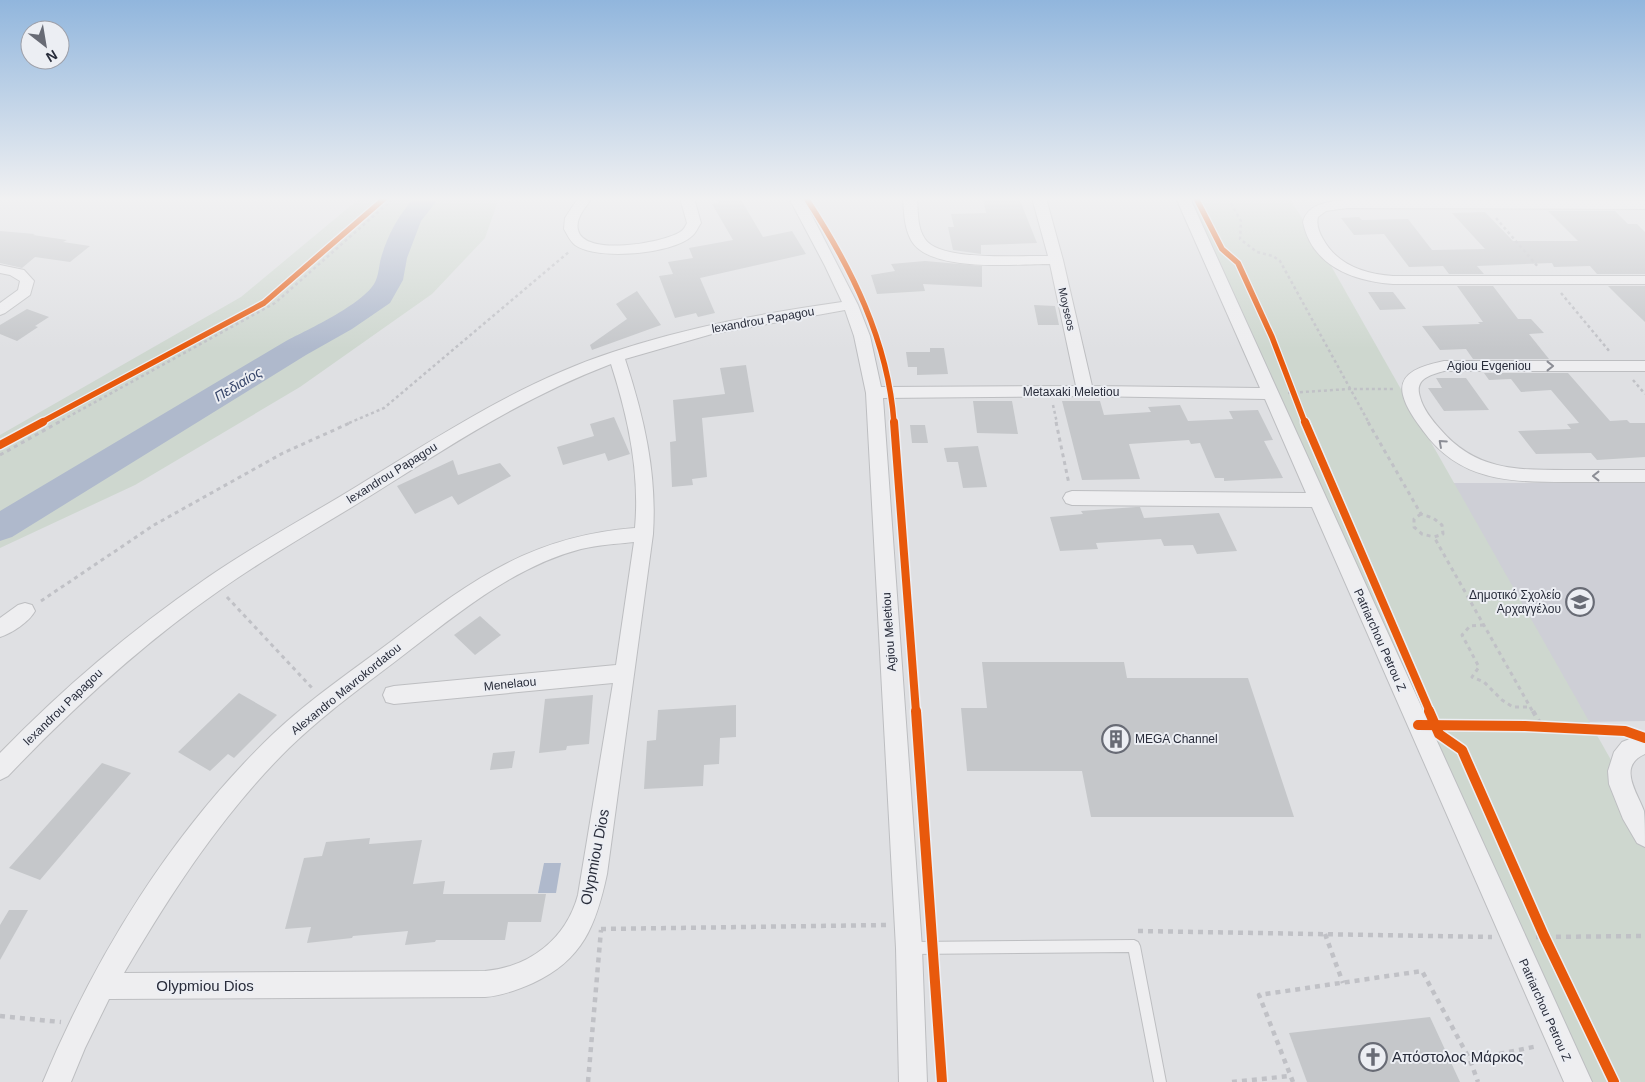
<svg xmlns="http://www.w3.org/2000/svg" width="1645" height="1082" viewBox="0 0 1645 1082" font-family="Arial,sans-serif">
<style>
.built{fill:#cecfd6}
.green{fill:#ced7cf}
.water{fill:#afb9cc}
.lines{fill:none;stroke-linecap:round;stroke-linejoin:round}
.river{fill:#afb9cc;fill-rule:evenodd}
.building{fill:#c5c7ca}
.lane-casing{stroke:#bdbec1;stroke-width:2}
.street-casing{stroke:#bdbec1;stroke-width:2}
.path-far2{stroke:#c0c1c6;stroke-width:2.5;stroke-dasharray:3 3;stroke-linecap:butt}
.path-far1{stroke:#c0c1c6;stroke-width:3;stroke-dasharray:4 4;stroke-linecap:butt}
.path{stroke:#c0c1c6;stroke-width:4.5;stroke-dasharray:5 5;stroke-linecap:butt}
.lane{fill:#eeeef0;fill-rule:evenodd}
.street{fill:#eeeef0;fill-rule:evenodd}
.cycleway-far2-casing{stroke:#eceef3;stroke-width:8}
.cycleway-far1-casing{stroke:#eceef3;stroke-width:11}
.cycleway-casing{stroke:#eceef3;stroke-width:13}
.cycleway-far2{stroke:#e8590c;stroke-width:5.5}
.cycleway-far1{stroke:#e8590c;stroke-width:8}
.cycleway{stroke:#e8590c;stroke-width:10}
.oneway{stroke:#8b8d95}
.labels{text-anchor:middle;stroke-width:4;stroke-linejoin:round;paint-order:stroke}
.far-street-label{font-size:11px;fill:#282c3a;stroke:#eceef3}
.street-label{font-size:12px;fill:#282c3a;stroke:#eceef3}
.poi-label{font-size:12px;fill:#282c3a;stroke:#eceef3;text-anchor:end}
.water-label{font-size:14px;font-style:italic;fill:#37466a;stroke:#eceef3}
.near-street-label{font-size:15px;fill:#282c3a;stroke:#eceef3}
.near-poi-label{font-size:15px;fill:#282c3a;stroke:#eceef3;text-anchor:start}
</style>
<rect width="100%" height="100%" fill="#dfe0e3"/>
<polygon class="built" points="1448,483 1645,483 1645,721 1583,722"/>
<g class="green">
<polygon points="360,198 499,198 485,238 432,294 300,387 135,485 0,548 0,435 241,297"/>
<polygon points="1190,198 1289,198 1317,241 1645,820 1645,1082 1569,1082"/>
</g>
<polygon class="water" points="544,863 561,863 556,893 538,893"/>
<g class="lines">
<path class="river" d="M 414,198 L 439,198 L 421,221 L 407,258 L 403,280 L 390,303 L 352,329 L 306,355 L 12,537 L 0,541 L 0,511 L 286,341 C 307,330 368,302 376,280 C 379,273 379,265 381,258 C 388,234 398,216 414,198 Z"/>
</g>
<g class="building">
<polygon points="717,198 740,198 763,237 792,231 806,254 700,278 715,313 698,317 696,313 675,318 659,276 673,274 668,262 693,258 689,248 733,240 712,204 719,203"/>
<polygon points="983,198 1019,198 1037,243 981,245 981,254 953,250 948,227 954,227 951,214 986,213"/>
<polygon points="1548,211 1615,211 1628,224 1637,224 1645,232 1645,274 1597,274 1590,266 1554,267 1552,263 1477,266 1484,274 1449,274 1443,266 1409,267 1384,234 1354,235 1341,218 1359,217 1362,220 1408,219 1432,250 1485,249 1452,213 1485,212 1513,241 1578,241"/>
<polygon points="0,231 35,234 33,235 67,240 63,242 90,246 70,262 35,257 22,268 0,263"/>
<polygon points="925,261 982,266 982,287 923,284 925,291 877,294 871,275 895,271 891,264"/>
<polygon points="1457,286 1493,286 1518,319 1531,319 1544,333 1529,334 1549,359 1473,359 1466,349 1440,350 1422,326 1480,324 1478,322 1483,322"/>
<polygon points="1608,286 1645,286 1645,322 1621,299"/>
<polygon points="637,291 661,325 592,350 590,345 627,319 616,304"/>
<polygon points="1368,292 1393,292 1406,309 1380,310"/>
<polygon points="1034,305 1055,306 1059,325 1038,325"/>
<polygon points="27,309 49,317 35,326 38,327 17,341 0,334 0,325"/>
<polygon points="930,348 944,348 948,374 917,375 917,367 908,367 906,352 930,352"/>
<polygon points="746,365 754,412 702,418 707,477 692,479 693,485 672,487 670,442 676,441 673,400 725,394 720,368"/>
<polygon points="1484,373 1568,373 1610,421 1627,420 1630,423 1645,423 1645,457 1597,460 1591,453 1536,454 1518,431 1571,429 1567,424 1579,423 1551,390 1521,392 1511,379 1489,380"/>
<polygon points="1436,378 1466,378 1489,410 1444,411 1428,388 1442,388"/>
<polygon points="973,401 1012,401 1018,434 977,433"/>
<polygon points="1062,401 1100,401 1104,415 1151,412 1148,407 1180,405 1188,421 1233,419 1229,411 1258,410 1273,440 1264,441 1283,478 1224,481 1224,478 1215,478 1200,443 1191,444 1189,440 1129,444 1140,479 1082,480"/>
<polygon points="614,417 630,454 608,461 605,453 563,465 557,447 594,436 590,424"/>
<polygon points="910,425 925,425 928,443 912,443"/>
<polygon points="978,446 987,487 963,488 958,462 947,462 944,448"/>
<polygon points="453,460 458,475 500,463 511,476 458,505 452,496 415,514 397,486"/>
<polygon points="1136,507 1140,507 1144,518 1219,513 1237,551 1197,554 1193,545 1164,546 1161,539 1096,543 1098,549 1060,551 1050,517 1083,514 1081,511"/>
<polygon points="480,616 501,635 475,655 454,635"/>
<polygon points="982,662 1124,662 1127,678 1248,678 1294,817 1091,817 1082,771 967,771 961,708 987,708"/>
<polygon points="239,693 277,715 234,758 228,754 210,771 178,752"/>
<polygon points="593,695 589,744 567,746 566,750 539,753 545,699"/>
<polygon points="736,705 736,737 720,738 719,764 704,765 703,786 644,789 647,741 656,740 658,710"/>
<polygon points="515,751 512,768 490,770 493,753"/>
<polygon points="102,763 131,773 40,880 9,868"/>
<polygon points="370,838 369,844 422,840 413,884 445,881 443,894 546,894 541,922 508,922 505,940 436,940 435,942 405,945 408,931 353,936 352,938 307,943 311,927 285,929 304,858 322,856 326,842"/>
<polygon points="9,910 28,910 0,960 0,925"/>
<polygon points="1430,1017 1460,1082 1307,1082 1289,1033"/>
</g>
<g class="lines">
<defs>
<polygon id="lane" points="1134,940 1138,942 1140,946 1166,1082 1154,1082 1129,952 912,954 908,952 906,948 908,944 912,942"/>
<g id="street">
<path d="M 578,198 L 592,198 C 586,207 575,218 578,230 C 584,257 663,243 680,232 C 684,230 685,227 687,223 L 680,198 L 694,198 L 701,223 C 698,227 696,233 692,236 C 673,254 597,261 575,245 C 570,241 567,234 564,229 L 565,218 Z"/>
<path d="M 789,198 L 803,198 L 858,305 L 870,336 L 881,387 L 1076,386 L 1050,264 C 1016,264 929,273 911,240 C 904,227 904,212 903,198 L 917,198 C 918,211 917,228 925,239 C 940,262 1021,255 1048,256 L 1032,198 L 1046,198 L 1063,260 L 1092,386 L 1260,388 L 1176,198 L 1190,198 L 1592,1082 L 1564,1082 L 1312,507 L 1072,505 L 1066,503 L 1063,498 L 1066,493 L 1072,491 L 1306,493 L 1265,399 L 1085,396 L 883,398 L 922,948 L 927,1082 L 899,1082 L 896,948 L 866,393 L 854,336 L 845,310 L 712,334 L 625,359 C 644,417 657,473 653,534 L 607,874 C 596,925 583,960 533,983 C 517,990 501,996 485,997 L 109,999 L 85,1048 L 71,1082 L 43,1082 C 96,954 173,830 273,734 C 310,699 353,670 393,640 C 473,579 532,536 635,528 C 640,472 628,417 611,364 C 520,399 451,445 370,496 C 320,527 268,556 220,590 C 142,644 73,708 8,776 L 0,780 L 0,753 C 62,689 130,631 204,580 C 254,545 307,517 359,485 C 441,435 521,382 613,352 C 688,327 764,313 842,302 L 825,266 ZM 634,542 L 616,665 L 394,686 L 386,688 L 383,695 L 386,702 L 394,704 L 613,683 L 578,895 C 566,939 530,967 485,971 L 124,973 C 171,893 222,814 289,748 C 326,712 369,682 410,650 C 462,610 516,566 581,549 C 598,545 616,544 634,542 Z"/>
<path d="M 1347,200 L 1645,201 L 1645,209 L 1347,208 L 1326,211 L 1318,217 C 1316,225 1319,232 1323,239 C 1337,265 1365,274 1393,276 L 1645,276 L 1645,284 L 1393,284 C 1353,281 1312,266 1303,222 C 1308,202 1330,202 1347,200 Z"/>
<polygon points="0,265 24,270 34,281 30,295 5,313 0,315 0,303 18,290 20,281 10,275 0,273"/>
<path d="M 1444,361 L 1645,361 L 1645,371 L 1444,371 C 1430,375 1414,379 1420,397 C 1423,409 1432,420 1440,429 C 1475,470 1515,470 1565,470 C 1592,470 1618,470 1645,470 L 1645,482 C 1618,482 1591,482 1565,482 C 1509,482 1460,481 1424,432 C 1416,421 1406,408 1403,395 C 1397,371 1426,365 1444,361 Z"/>
<path d="M 25,603 L 32,605 L 35,611 C 29,622 12,633 0,637 L 0,618 L 18,605 Z"/>
<path d="M 1645,733 L 1645,754 C 1617,766 1637,792 1644,811 C 1645,821 1645,836 1645,847 L 1637,843 L 1623,819 L 1609,784 L 1608,771 L 1614,752 L 1622,742 Z"/>
</g>
</defs>
<use href="#lane" class="lane-casing"/>
<use href="#street" class="street-casing"/>
<g class="path-far2">
<polyline points="1228,198 1241,221 1240,239 1257,252 1273,256 1280,261 1369,423"/>
<polyline points="1279,198 1309,199"/>
<polyline points="1496,218 1539,268"/>
<polyline points="1561,293 1610,352"/>
<polyline points="1633,380 1645,394"/>
<polyline points="1288,393 1349,389 1394,389"/>
<polyline points="1053,405 1057,423"/>
<polyline points="57,423 275,303 394,198"/>
<polyline points="349,423 384,408 570,251"/>
</g>
<g class="path-far1">
<polyline points="1056,422 1069,484"/>
<polyline points="1368,422 1421,514 1433,518 1442,525 1443,534 1434,537 1533,712"/>
<polyline points="0,455 59,422"/>
<polyline points="1421,514 1414,519 1414,527 1422,534 1434,537"/>
<polyline points="227,597 313,689"/>
<polyline points="41,601 154,525 283,453 352,422"/>
<polyline points="1484,625 1470,626 1462,635 1479,667 1472,677 1484,682 1502,700 1513,707 1530,707"/>
</g>
<g class="path">
<polyline points="1533,711 1542,727"/>
<polyline points="601,929 887,925"/>
<polyline points="1138,931 1492,937"/>
<polyline points="1325,934 1343,983"/>
<polyline points="1536,937 1645,936"/>
<polyline points="0,1016 61,1022"/>
<polyline points="1470,1060 1538,1046"/>
<polyline points="588,1082 601,930"/>
<polyline points="1232,1082 1290,1076"/>
<polyline points="1293,1082 1259,995 1422,971 1470,1060 1478,1082"/>
</g>
<use href="#lane" class="lane"/>
<use href="#street" class="street"/>
<defs>
<g id="cycleway-far2">
<path d="M 806,198 C 851,267 888,340 894,423"/>
<polyline points="1196,198 1222,249 1238,263 1272,337 1305,423"/>
<polyline points="40,423 264,303 385,198"/>
</g>
<g id="cycleway-far1">
<polyline points="894,422 916,712"/>
<polyline points="1305,422 1430,712"/>
<polyline points="0,445 43,422"/>
</g>
<g id="cycleway">
<polyline points="916,711 942,1082"/>
<polyline points="1429,711 1439,734 1462,750 1544,936 1614,1082"/>
<polyline points="1418,725 1525,726 1625,731 1645,738"/>
</g>
</defs>
<use href="#cycleway-far2" class="cycleway-far2-casing"/>
<use href="#cycleway-far1" class="cycleway-far1-casing"/>
<use href="#cycleway" class="cycleway-casing"/>
<use href="#cycleway-far2" class="cycleway-far2"/>
<use href="#cycleway-far1" class="cycleway-far1"/>
<use href="#cycleway" class="cycleway"/>
</g>
<defs><path id="oneway-chevron" d="M-2-3.5L2.5 0L-2 3.5" fill="none" stroke-width="1.6" stroke-linecap="round" stroke-linejoin="round" transform="scale(1.25)"/></defs>
<g class="oneway">
<use href="#oneway-chevron" transform="translate(1550 366)"/>
<use href="#oneway-chevron" transform="translate(1442 443) rotate(-138)"/>
<use href="#oneway-chevron" transform="translate(1596 476) rotate(180)"/>
</g>
<linearGradient id="sky" x2="0" y2="1"><stop stop-color="#91b6dd"/><stop offset="0.57" stop-color="#f1f1f2"/><stop offset="1" stop-color="#f1f1f2" stop-opacity="0"/></linearGradient>
<rect width="1645" height="349" fill="url(#sky)"/>
<defs>
<symbol id="school-ring" viewBox="-11 -11 22 22"><circle r="9.5" fill="#eceef3" stroke="#686b75" stroke-width="1.5"/><path d="M0-5L7-2L0 1L-7-2ZM-4 1L0 2.5L4 1V4Q0 6-4 4Z" fill="#686b75"/></symbol>
<symbol id="building-ring" viewBox="-11 -11 22 22"><circle r="9.5" fill="#eceef3" stroke="#686b75" stroke-width="1.5"/><path d="M-4-6H4V6H1V3H-1V6H-4ZM-2.5-4.3h1.7v1.8h-1.7ZM.8-4.3h1.7v1.8H.8ZM-2.5-1h1.7V.8h-1.7ZM.8-1h1.7V.8H.8Z" fill="#686b75"/></symbol>
<symbol id="church-ring" viewBox="-11 -11 22 22"><circle r="9.5" fill="#eceef3" stroke="#686b75" stroke-width="1.5"/><path d="M-1.2-6h2.4v3.5h3.3v2.4h-3.3V6h-2.4V-.1h-3.3v-2.4h3.3Z" fill="#686b75"/></symbol>
</defs>
<g fill-rule="evenodd">
<use href="#school-ring" x="1564" y="586" width="32" height="32"/>
<use href="#building-ring" x="1100" y="723" width="32" height="32"/>
<use href="#church-ring" x="1357" y="1041" width="32" height="32"/>
</g>
<g class="labels">
<g class="far-street-label">
<text transform="translate(1067 309) rotate(77)" y="4">Moyseos</text>
</g>
<g class="street-label">
<text transform="translate(763 320) rotate(-10)" y="4">lexandrou Papagou</text>
<text x="1489" y="370">Agiou Evgeniou</text>
<text x="1071" y="396">Metaxaki Meletiou</text>
<text transform="translate(392 473) rotate(-32)" y="4">lexandrou Papagou</text>
<text transform="translate(889 632) rotate(-94)" y="4">Agiou Meletiou</text>
<text transform="translate(1380 640) rotate(66)" y="4">Patriarchou Petrou Z</text>
<text transform="translate(510 684) rotate(-6)" y="4">Menelaou</text>
<text transform="translate(346 689) rotate(-39)" y="4">Alexandro Mavrokordatou</text>
<text transform="translate(63 707) rotate(-44)" y="4">lexandrou Papagou</text>
<text transform="translate(1545 1010) rotate(66)" y="4">Patriarchou Petrou Z</text>
</g>
<g class="poi-label">
<text x="1561" y="599">Δημοτικό Σχολείο<tspan x="1561" dy="14">Αρχαγγέλου</tspan></text>
<text x="1135" y="743" text-anchor="start">MEGA Channel</text>
</g>
<g class="water-label">
<text transform="translate(238 384) rotate(-31)" y="5">Πεδιαίος</text>
</g>
<g class="near-street-label">
<text transform="translate(595 857) rotate(-79)" y="5">Olypmiou Dios</text>
<text x="205" y="991">Olypmiou Dios</text>
</g>
<g class="near-poi-label">
<text x="1392" y="1062">Απόστολος Μάρκος</text>
</g>
</g>
<g transform="translate(45 45) rotate(149)"><circle r="24" fill="#eceef3" stroke="#9ea0a9"/>
<path d="M0-4L9 19L0 12L-9 19Z" fill="#686b75"/>
<text y="-8" font-size="14" font-weight="bold" text-anchor="middle" fill="#282c3a">N</text>
</g>
</svg>
